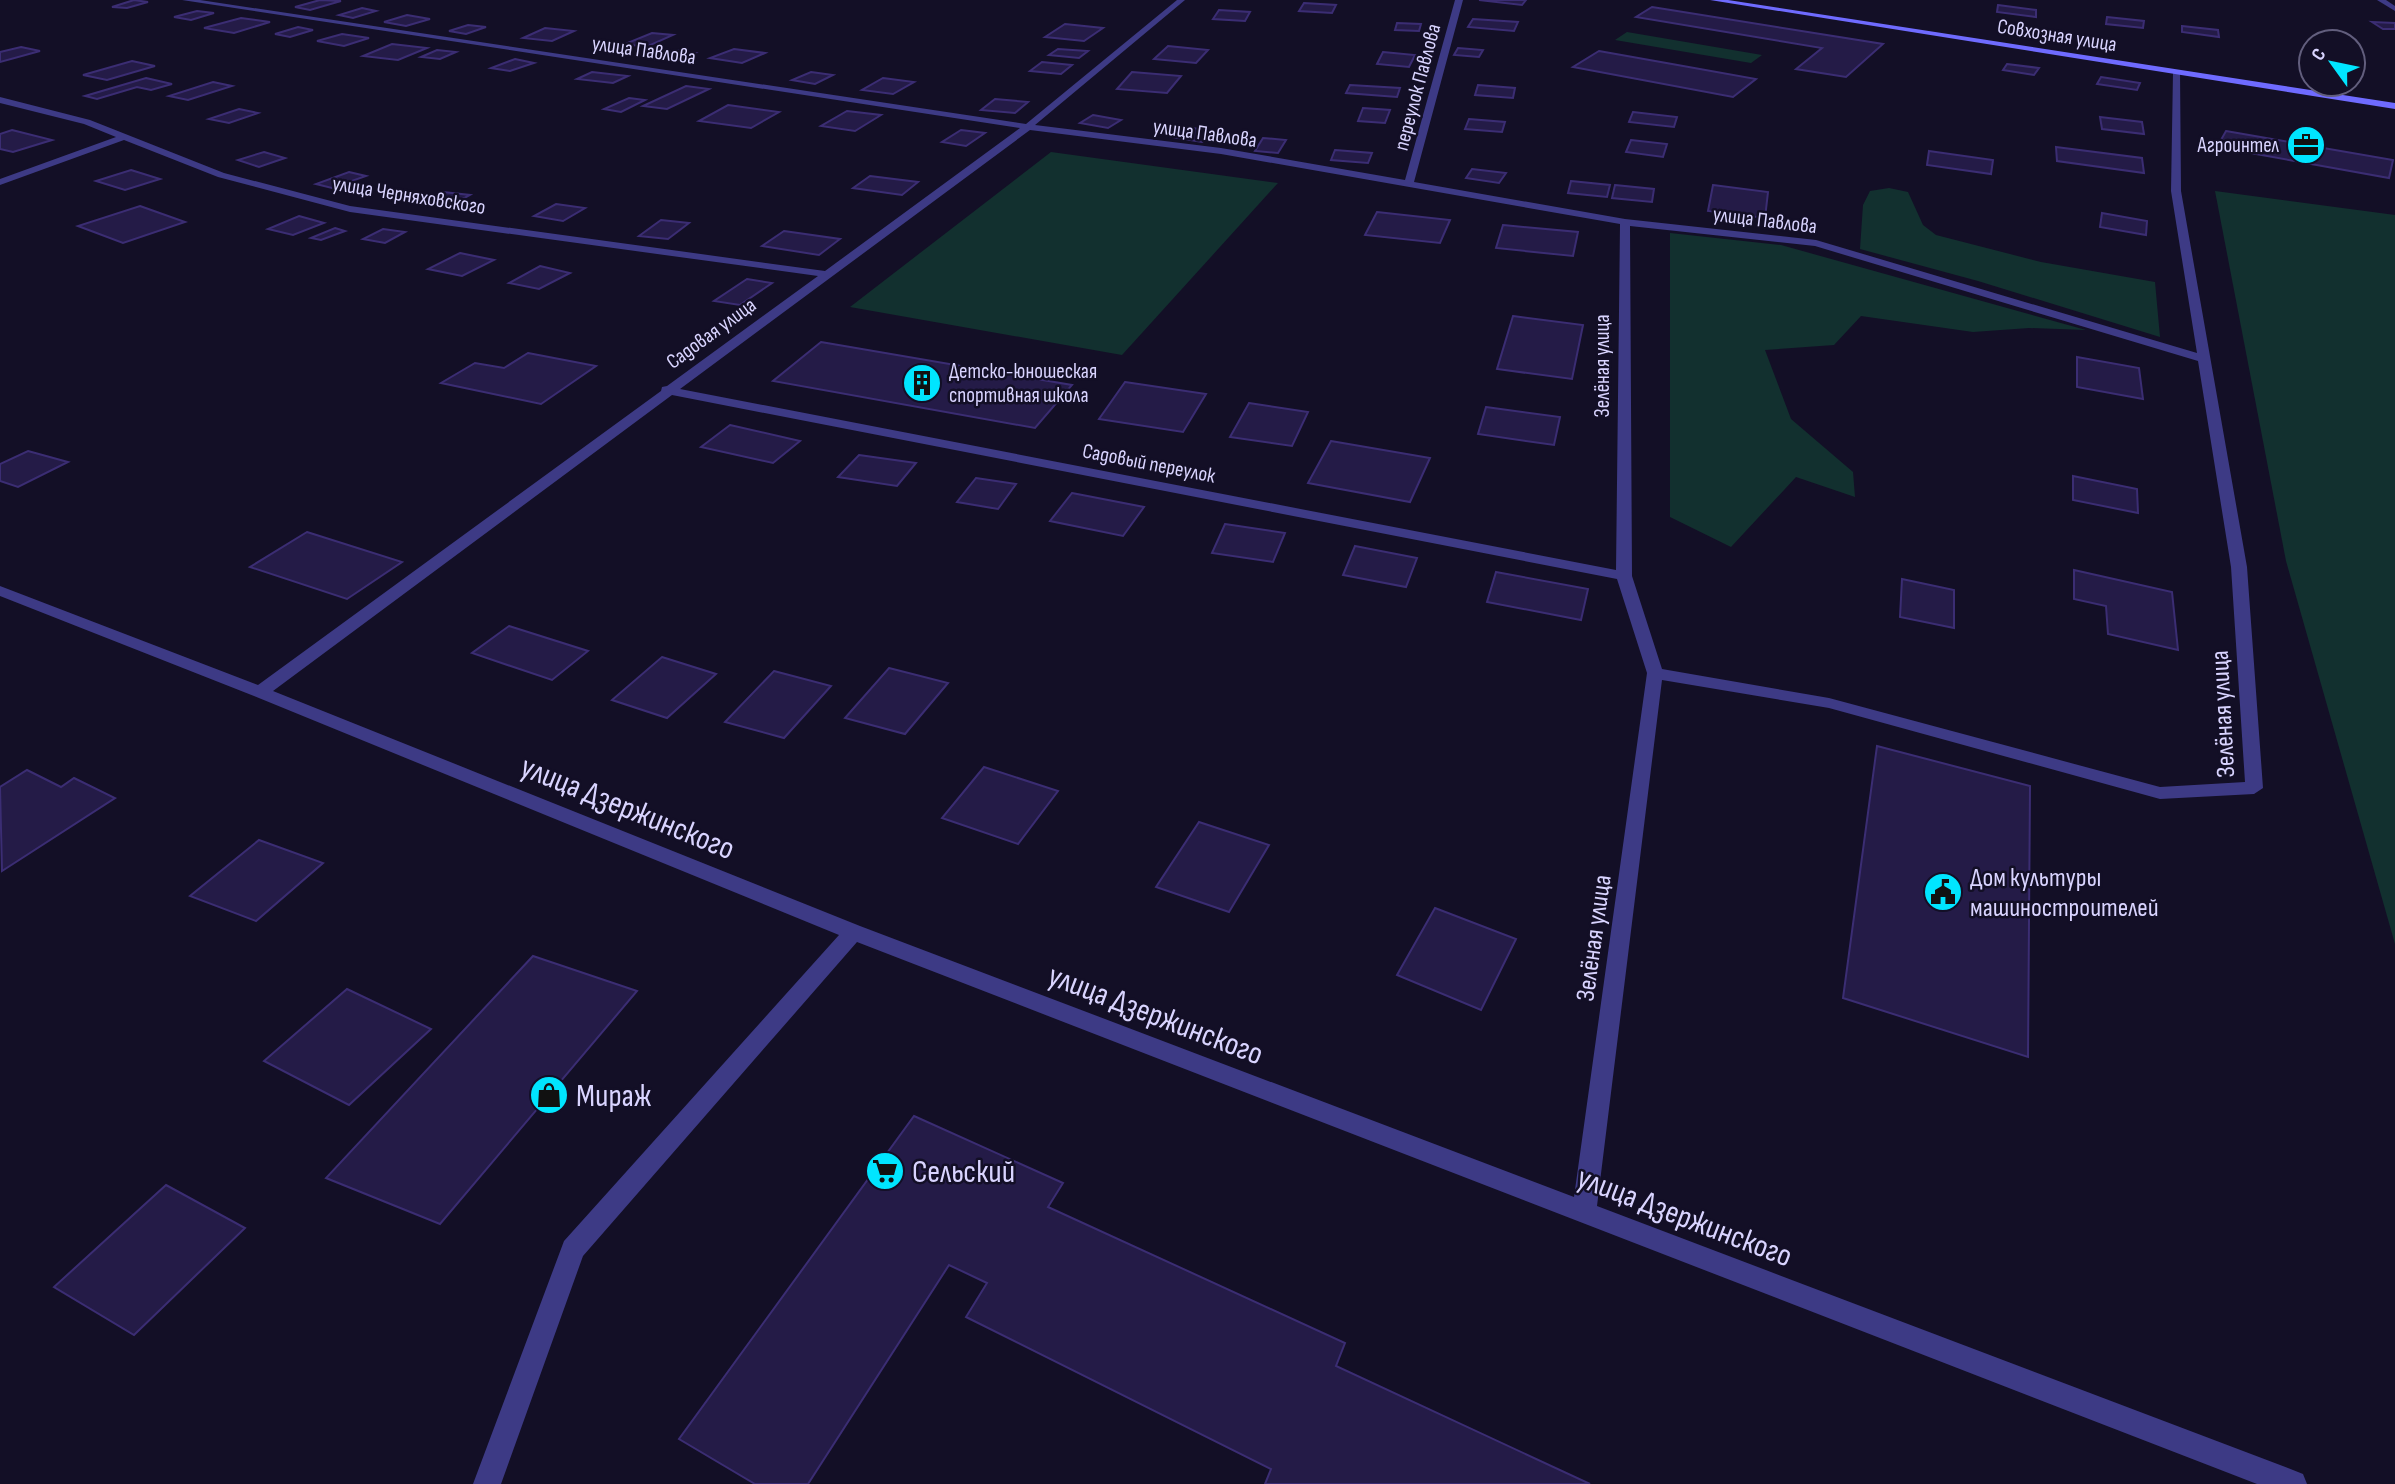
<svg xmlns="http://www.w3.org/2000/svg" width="2395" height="1484" viewBox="0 0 2395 1484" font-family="'Sofia Sans Condensed',sans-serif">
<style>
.green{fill:#12302f}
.building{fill:#241b47;stroke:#3b2d73;stroke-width:2}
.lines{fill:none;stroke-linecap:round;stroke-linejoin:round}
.street{fill:#3d3a85;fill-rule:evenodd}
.secondary{fill:#6f6bff;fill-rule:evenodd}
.labels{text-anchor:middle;stroke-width:5;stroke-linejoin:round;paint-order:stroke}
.far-street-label{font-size:21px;fill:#d9d4ff;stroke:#130f26}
.far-poi-label{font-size:21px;fill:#d9d4ff;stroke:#130f26;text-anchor:end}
.street-label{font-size:26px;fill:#d9d4ff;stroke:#130f26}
.poi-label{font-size:26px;fill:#d9d4ff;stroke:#130f26;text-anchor:start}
.near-street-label{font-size:32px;fill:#d9d4ff;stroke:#130f26}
.near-poi-label{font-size:32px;fill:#d9d4ff;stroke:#130f26;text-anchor:start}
</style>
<rect width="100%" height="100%" fill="#130f26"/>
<g class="green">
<polygon points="1627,32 1762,55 1751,63 1615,40"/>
<polygon points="1051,152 1278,183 1122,355 850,307"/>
<polygon points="1889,188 1908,192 1923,225 1936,235 2041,262 2155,282 2160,337 1978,281 1860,249 1863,205 1870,191"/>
<polygon points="2215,191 2395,215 2395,944 2286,561"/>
<polygon points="1670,233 1781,245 2086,330 2029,328 1973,332 1861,316 1834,345 1765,350 1791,419 1853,472 1855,497 1796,477 1731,547 1670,517"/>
</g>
<g class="building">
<polygon points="134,0 148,2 127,8 112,7"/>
<polygon points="320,0 341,1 310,10 295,7"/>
<polygon points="1479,0 1526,0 1522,5"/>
<polygon points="1304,3 1336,5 1332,13 1299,11"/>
<polygon points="1998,5 2036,10 2036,17 1997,12"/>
<polygon points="1652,7 1883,44 1846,77 1796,69 1822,48 1636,17"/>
<polygon points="362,8 376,11 353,18 339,15"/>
<polygon points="1219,10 1250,12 1245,21 1213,19"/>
<polygon points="197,11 214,13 191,20 174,17"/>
<polygon points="407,15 430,19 406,26 384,22"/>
<polygon points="2107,17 2144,21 2143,28 2106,24"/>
<polygon points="241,18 270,22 234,33 204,28"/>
<polygon points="1473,19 1518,22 1514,31 1468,27"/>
<polygon points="2372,22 2395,23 2395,29 2383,29"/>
<polygon points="1397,23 1421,24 1419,31 1395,30"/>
<polygon points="1065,24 1103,28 1084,41 1045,37"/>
<polygon points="468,25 486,27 466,34 449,31"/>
<polygon points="2182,26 2218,30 2219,37 2182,32"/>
<polygon points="298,27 313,30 290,37 275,34"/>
<polygon points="545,28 574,31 552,41 523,38"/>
<polygon points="652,33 673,35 646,47 625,44"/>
<polygon points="342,34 369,38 344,46 317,41"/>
<polygon points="392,44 427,48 398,60 363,56"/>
<polygon points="1168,46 1208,50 1196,63 1154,59"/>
<polygon points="21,47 40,51 0,62 0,52"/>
<polygon points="1458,48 1483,50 1479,57 1454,55"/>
<polygon points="734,49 765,53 742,63 710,58"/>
<polygon points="1058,49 1088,51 1079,58 1049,55"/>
<polygon points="437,50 456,52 440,59 421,57"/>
<polygon points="674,50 695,53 676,61 654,59"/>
<polygon points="1599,51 1672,64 1756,79 1733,97 1573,67"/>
<polygon points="1383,52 1415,55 1409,67 1377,64"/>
<polygon points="515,59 534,63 510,71 491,68"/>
<polygon points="132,61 155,66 107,80 83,75"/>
<polygon points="1042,62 1072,65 1061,74 1030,71"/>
<polygon points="2007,64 2039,68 2034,75 2003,70"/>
<polygon points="592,72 628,76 613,83 577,79"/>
<polygon points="811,72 833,75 815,84 792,80"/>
<polygon points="1132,72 1181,76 1167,93 1117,89"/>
<polygon points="2101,77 2140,83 2137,90 2097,84"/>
<polygon points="146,78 172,84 151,90 137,87 97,99 85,96"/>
<polygon points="883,78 914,82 893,94 862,90"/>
<polygon points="213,82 232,86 188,100 169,96"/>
<polygon points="1350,85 1400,88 1397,97 1346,93"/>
<polygon points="1478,85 1515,88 1513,98 1475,95"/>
<polygon points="686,86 709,89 667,109 643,106"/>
<polygon points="629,98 645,100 621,112 604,109"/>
<polygon points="995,99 1028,102 1015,113 981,110"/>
<polygon points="728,105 779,112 751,128 699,121"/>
<polygon points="1363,108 1390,110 1385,123 1358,121"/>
<polygon points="239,109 258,113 229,123 209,119"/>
<polygon points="847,111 881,115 855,131 821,126"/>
<polygon points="1633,112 1677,117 1674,127 1629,122"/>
<polygon points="1093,115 1121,120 1108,128 1080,123"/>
<polygon points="2100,117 2142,122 2144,134 2102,129"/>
<polygon points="1469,119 1505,122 1502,132 1465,129"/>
<polygon points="1187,127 1217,132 1202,142 1172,137"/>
<polygon points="12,130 52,140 13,152 0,149 0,134"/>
<polygon points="961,130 985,133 966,146 942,142"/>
<polygon points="2226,131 2306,145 2393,160 2389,178 2217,147"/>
<polygon points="1263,138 1286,140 1278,153 1255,151"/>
<polygon points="1631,140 1667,144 1663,157 1626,152"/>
<polygon points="2056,147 2142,158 2144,173 2057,161"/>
<polygon points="1335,150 1372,153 1368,163 1331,160"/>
<polygon points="1929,151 1993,160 1991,174 1927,165"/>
<polygon points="264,152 285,158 259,167 238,160"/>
<polygon points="1472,169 1506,173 1499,183 1466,178"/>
<polygon points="131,170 160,179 125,190 96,181"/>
<polygon points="349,172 366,176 332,188 316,184"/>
<polygon points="870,176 918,182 902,195 853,188"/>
<polygon points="1571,181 1610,185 1607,197 1568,193"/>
<polygon points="1615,185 1654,189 1652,202 1612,198"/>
<polygon points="1713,185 1768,192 1765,218 1708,211"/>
<polygon points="443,192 470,195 448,207 420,204"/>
<polygon points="556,204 585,208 563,221 534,216"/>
<polygon points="140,206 185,222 123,243 78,226"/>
<polygon points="1377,212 1450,220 1440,243 1365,235"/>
<polygon points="2102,213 2147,221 2146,235 2100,227"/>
<polygon points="299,216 324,223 293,235 268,229"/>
<polygon points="661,220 689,223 668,239 639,236"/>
<polygon points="1503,225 1578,232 1573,256 1496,248"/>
<polygon points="335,228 345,231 321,240 311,238"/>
<polygon points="383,229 405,232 385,243 363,239"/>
<polygon points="784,231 840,239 819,255 762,246"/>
<polygon points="460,253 494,260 462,276 428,269"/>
<polygon points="540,266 570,273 539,289 509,283"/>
<polygon points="747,279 772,283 740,305 714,301"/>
<polygon points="1513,316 1583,325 1572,379 1497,369"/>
<polygon points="821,342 1072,385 1035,428 773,381"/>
<polygon points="528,353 596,366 541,404 441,383 475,363 504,368"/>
<polygon points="2077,357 2139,368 2143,399 2077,387"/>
<polygon points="1125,382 1206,394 1183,432 1099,419"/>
<polygon points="1249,403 1308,412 1292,446 1230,437"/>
<polygon points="1486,407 1560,417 1554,445 1478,434"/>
<polygon points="730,425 800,441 773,463 701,447"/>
<polygon points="1331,441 1430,458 1410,502 1308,483"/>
<polygon points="28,451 68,462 18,487 0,481 0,464"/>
<polygon points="859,455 916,463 897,486 838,477"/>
<polygon points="2073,476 2137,489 2138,513 2073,500"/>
<polygon points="976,478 1016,484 998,509 957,502"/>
<polygon points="1072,493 1144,507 1123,536 1050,521"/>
<polygon points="1225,524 1285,533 1273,562 1212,553"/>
<polygon points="307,532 402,562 347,599 250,567"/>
<polygon points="1355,546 1417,558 1406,587 1343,575"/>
<polygon points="2074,570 2172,592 2178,650 2108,634 2106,606 2074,599"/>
<polygon points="1496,572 1588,589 1581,620 1487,602"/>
<polygon points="1902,579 1954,590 1954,628 1900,617"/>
<polygon points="509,626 588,651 552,680 472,653"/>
<polygon points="662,657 716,674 667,718 612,700"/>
<polygon points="889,668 948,683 905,734 845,718"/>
<polygon points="774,671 831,686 784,738 725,722"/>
<polygon points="1877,746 2030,786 2028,1057 1843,998"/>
<polygon points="984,767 1058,791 1018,844 942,818"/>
<polygon points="27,770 61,787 74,778 115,798 2,871 0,787"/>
<polygon points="1199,822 1269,845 1229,912 1156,887"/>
<polygon points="259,840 323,863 256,921 190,896"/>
<polygon points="1435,908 1516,939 1481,1010 1397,975"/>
<polygon points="533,956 637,991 440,1224 326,1178"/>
<polygon points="347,989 431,1029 349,1105 264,1061"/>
<polygon points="914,1116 1063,1183 1048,1207 1345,1343 1336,1366 1590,1484 1265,1484 1271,1469 966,1317 987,1283 949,1265 808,1484 755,1484 679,1439"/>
<polygon points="166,1185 245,1228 134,1335 54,1287"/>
</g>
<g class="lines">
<g class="street">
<path d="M 182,0 L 200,0 L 1026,124 L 1177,0 L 1185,0 L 1035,125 L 1221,148 L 1405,180 L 1455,0 L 1463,0 L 1414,182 L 1625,219 L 1816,240 L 2197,353 L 2171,191 L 2173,72 L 2180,70 L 2181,191 L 2247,567 L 2263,788 L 2254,794 L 2160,799 L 1829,708 L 1662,680 L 1597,1206 L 2293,1470 L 2303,1474 L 2307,1484 L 2257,1484 L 857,942 L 583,1256 L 501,1484 L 473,1484 L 564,1241 L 839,935 L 254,696 L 0,596 L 0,586 L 258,685 L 661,391 L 662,387 L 667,386 L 818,276 L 350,212 L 218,177 L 124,140 L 0,185 L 0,179 L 116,137 L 84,124 L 0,103 L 0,97 L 90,120 L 224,173 L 350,206 L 825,271 L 1020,128 ZM 1030,130 L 1221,154 L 1620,224 L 1616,570 L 680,389 ZM 1630,226 L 1815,246 L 2198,361 L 2231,567 L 2245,782 L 2160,787 L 1829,698 L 1662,669 L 1632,576 ZM 672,395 L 1617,579 L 1647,673 L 1574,1197 L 860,926 L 273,691 Z"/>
<polygon points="2377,0 2386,0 2395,6 2395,11"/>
</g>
<polygon class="secondary" points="1710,0 1728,0 2395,103 2395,109"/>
</g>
<defs>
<symbol id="office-disc" viewBox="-11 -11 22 22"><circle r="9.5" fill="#00e5ff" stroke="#130f26"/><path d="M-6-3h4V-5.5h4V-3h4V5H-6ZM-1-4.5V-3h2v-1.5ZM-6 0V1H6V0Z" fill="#111"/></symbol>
<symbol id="building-disc" viewBox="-11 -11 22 22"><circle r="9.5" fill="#00e5ff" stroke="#130f26"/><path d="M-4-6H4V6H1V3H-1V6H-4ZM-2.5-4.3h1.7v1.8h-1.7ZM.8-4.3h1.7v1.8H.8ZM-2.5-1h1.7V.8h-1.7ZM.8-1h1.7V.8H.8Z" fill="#111"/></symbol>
<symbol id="civic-disc" viewBox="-11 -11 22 22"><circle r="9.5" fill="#00e5ff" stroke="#130f26"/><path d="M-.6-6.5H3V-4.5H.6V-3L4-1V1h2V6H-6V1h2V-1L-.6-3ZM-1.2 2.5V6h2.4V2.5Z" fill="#111"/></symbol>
<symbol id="shop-disc" viewBox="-11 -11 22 22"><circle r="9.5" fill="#00e5ff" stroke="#130f26"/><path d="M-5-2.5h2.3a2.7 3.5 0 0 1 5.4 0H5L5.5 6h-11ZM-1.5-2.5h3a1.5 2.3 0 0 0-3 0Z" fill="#111"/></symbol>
<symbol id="supermarket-disc" viewBox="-11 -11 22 22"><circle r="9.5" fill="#00e5ff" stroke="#130f26"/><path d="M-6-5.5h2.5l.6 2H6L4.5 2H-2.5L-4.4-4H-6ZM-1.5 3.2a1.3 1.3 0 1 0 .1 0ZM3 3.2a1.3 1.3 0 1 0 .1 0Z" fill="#111"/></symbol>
</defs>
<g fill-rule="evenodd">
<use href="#office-disc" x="2284" y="123" width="44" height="44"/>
<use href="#building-disc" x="900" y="361" width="44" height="44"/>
<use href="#civic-disc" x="1921" y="870" width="44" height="44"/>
<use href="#shop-disc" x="527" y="1073" width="44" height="44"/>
<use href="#supermarket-disc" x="863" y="1149" width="44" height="44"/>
</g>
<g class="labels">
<g class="far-street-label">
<text transform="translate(2057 35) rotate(9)" y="7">Совхозная улица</text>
<text transform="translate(644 50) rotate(8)" y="7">улица Павлова</text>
<text transform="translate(1417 87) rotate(-75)" y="7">переулок Павлова</text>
<text transform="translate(1205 133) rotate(8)" y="7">улица Павлова</text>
<text transform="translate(409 195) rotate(9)" y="7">улица Черняховского</text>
<text transform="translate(1765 220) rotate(7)" y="7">улица Павлова</text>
<text transform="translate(711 333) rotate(-36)" y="7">Садовая улица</text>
<text transform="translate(1602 366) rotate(-90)" y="7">Зелёная улица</text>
<text transform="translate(1149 463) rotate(11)" y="7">Садовый переулок</text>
</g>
<g class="far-poi-label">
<text x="2279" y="152">Агроинтел</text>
<text x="949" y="378" text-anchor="start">Детско-юношеская<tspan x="949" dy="24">спортивная школа</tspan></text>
</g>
<g class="street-label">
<text transform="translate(2222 714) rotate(-93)" y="9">Зелёная улица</text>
<text transform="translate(1593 938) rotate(-82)" y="9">Зелёная улица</text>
</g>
<g class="poi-label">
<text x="1970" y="886">Дом культуры<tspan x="1970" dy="30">машиностроителей</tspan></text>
</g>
<g class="near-street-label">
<text transform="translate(628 807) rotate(22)" y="11">улица Дзержинского</text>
<text transform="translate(1156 1014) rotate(21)" y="11">улица Дзержинского</text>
<text transform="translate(1685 1216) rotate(21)" y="11">улица Дзержинского</text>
</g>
<g class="near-poi-label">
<text x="576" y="1106">Мираж</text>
<text x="912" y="1182">Сельский</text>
</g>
</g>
<g transform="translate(2332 63) rotate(303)"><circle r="33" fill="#130f26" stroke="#625e7d" stroke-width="2"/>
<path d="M0-5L12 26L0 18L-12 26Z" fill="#00e5ff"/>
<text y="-10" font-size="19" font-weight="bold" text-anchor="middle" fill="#d9d4ff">С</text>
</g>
</svg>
